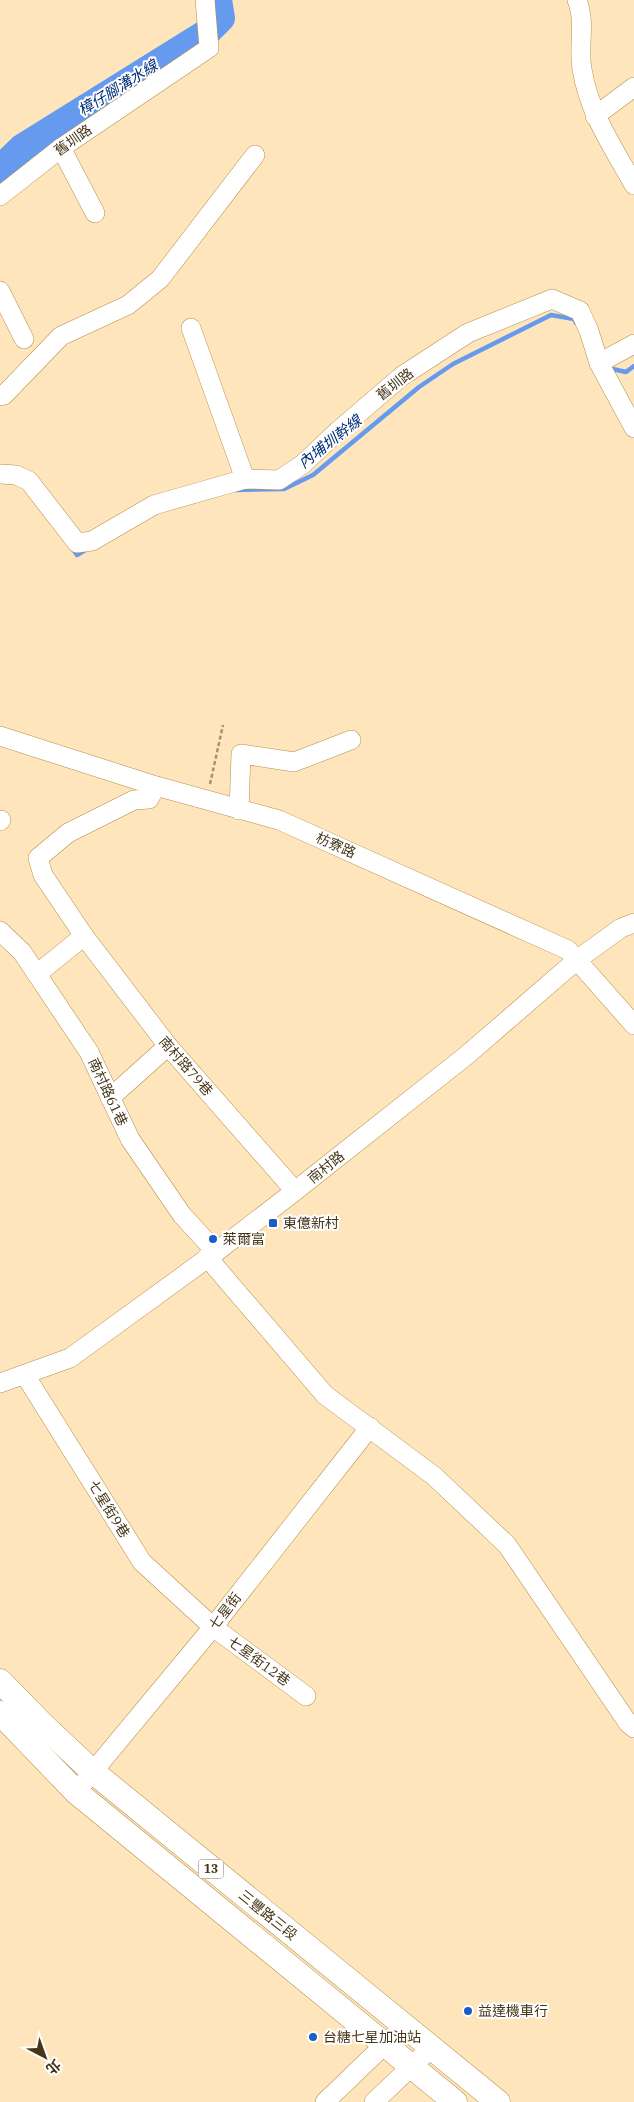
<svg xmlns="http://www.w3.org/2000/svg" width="634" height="2102" viewBox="0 0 634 2102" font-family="'IBM Plex Serif','Noto Sans TC',serif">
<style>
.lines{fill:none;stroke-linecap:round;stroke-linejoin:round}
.stream{stroke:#669aef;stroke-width:4.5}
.river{stroke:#669aef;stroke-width:28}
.minor-casing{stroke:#b68f48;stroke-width:20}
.major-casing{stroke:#b68f48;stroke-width:25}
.path{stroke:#a8936e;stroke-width:2.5;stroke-dasharray:4 2.5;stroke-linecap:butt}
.minor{stroke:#fff;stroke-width:19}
.major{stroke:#fff;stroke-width:24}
.poi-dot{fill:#1a5dc8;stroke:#fff;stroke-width:2}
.labels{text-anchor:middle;stroke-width:4;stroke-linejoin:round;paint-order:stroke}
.shield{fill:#fff;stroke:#7e725d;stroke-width:1}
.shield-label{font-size:12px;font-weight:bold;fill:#463618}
.street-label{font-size:14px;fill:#463618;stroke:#fff}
.poi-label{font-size:14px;fill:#463618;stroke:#fff;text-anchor:start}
.water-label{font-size:15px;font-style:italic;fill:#002e78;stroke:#fff}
</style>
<rect width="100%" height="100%" fill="#fee5bb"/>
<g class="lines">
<g class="stream">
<polyline points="608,368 626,372 634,366"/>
<polyline points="235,490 284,489 313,475 419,387 453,364 551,315 574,319 576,323"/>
<polyline points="72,548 77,555 87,549"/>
</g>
<polyline class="river" points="0,169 22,148 205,34 221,18 218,0"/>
<defs>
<g id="minor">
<path d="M 577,0 C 586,22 578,47 582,69 C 589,113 613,147 634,185"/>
<polyline points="595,116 634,87"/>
<polyline points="61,148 95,213"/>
<polyline points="0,196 61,148 209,48 205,0"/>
<polyline points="0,291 24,339"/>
<polyline points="191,328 245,479"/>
<polyline points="599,363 634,344"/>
<polyline points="0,396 4,395 61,336 128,305 160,279 255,155"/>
<polyline points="0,474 16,475 29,481 77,543 92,541 154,505 245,479 279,480 303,464 339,430 402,376 468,333 552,299 580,311 589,331 599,363 634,428"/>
<polyline points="0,736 156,786 279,820 568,950 634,1025"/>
<polyline points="239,810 241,754 294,762 351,740"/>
<polyline points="0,821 1,820"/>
<polyline points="0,931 22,952 89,1052 130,1139 182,1215 216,1252"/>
<polyline points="84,936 168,1046 295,1191"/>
<polyline points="37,974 84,936 43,875 38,858 68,833 134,800 149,799 156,786"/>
<polyline points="110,1098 168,1046"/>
<polyline points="207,1257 325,1395 434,1476 507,1545 628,1723 634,1728"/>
<polyline points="25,1375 142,1562 213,1627 306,1696"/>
<polyline points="0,1383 70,1358 216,1252 295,1191 467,1055 578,959 621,928 634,923"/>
<polyline points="76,1792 213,1627 370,1427"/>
<polyline points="325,2102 404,2026"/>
<polyline points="374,2102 431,2048"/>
</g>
<g id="major">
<polyline points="0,1681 42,1724 92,1771 498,2102"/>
<polyline points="0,1713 76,1792 455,2102"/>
</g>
</defs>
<use href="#minor" class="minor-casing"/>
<use href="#major" class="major-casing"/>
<polyline class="path" points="210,784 223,725"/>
<use href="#minor" class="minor"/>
<use href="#major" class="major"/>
</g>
<g class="poi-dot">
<rect x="268" y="1218" width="10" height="10" rx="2.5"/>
<circle cx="213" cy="1239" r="5"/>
<circle cx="468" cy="2011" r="5"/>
<circle cx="313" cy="2037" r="5"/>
</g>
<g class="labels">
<rect class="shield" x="198.5" y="1859.5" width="25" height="19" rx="4"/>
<g class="shield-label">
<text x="211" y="1873">13</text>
</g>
<g class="street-label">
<text transform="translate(73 140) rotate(-35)" y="5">舊圳路</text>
<text transform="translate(395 384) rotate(-38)" y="5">舊圳路</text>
<text transform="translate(336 845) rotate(24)" y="5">枋寮路</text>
<text transform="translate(186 1066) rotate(49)" y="5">南村路79巷</text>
<text transform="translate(108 1092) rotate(65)" y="5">南村路61巷</text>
<text transform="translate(326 1167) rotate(-39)" y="5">南村路</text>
<text transform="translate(109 1509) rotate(58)" y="5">七星街9巷</text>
<text transform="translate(225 1611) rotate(-52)" y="5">七星街</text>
<text transform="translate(259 1661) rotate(36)" y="5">七星街12巷</text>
<text transform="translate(268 1915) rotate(39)" y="5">三豐路三段</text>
</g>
<g class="poi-label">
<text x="283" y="1228">東億新村</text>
<text x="223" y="1244">萊爾富</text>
<text x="478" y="2016">益達機車行</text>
<text x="323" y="2042">台糖七星加油站</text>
</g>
<g class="water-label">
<text transform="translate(118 88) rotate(-32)" y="5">樟仔腳溝水線</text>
<text transform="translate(330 442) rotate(-38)" y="5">內埔圳幹線</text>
</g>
</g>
<g transform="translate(45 2057) rotate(139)" stroke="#ffffff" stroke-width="4" paint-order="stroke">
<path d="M0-4L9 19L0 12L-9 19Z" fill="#463618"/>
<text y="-8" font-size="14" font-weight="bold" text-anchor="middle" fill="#463618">北</text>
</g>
</svg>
